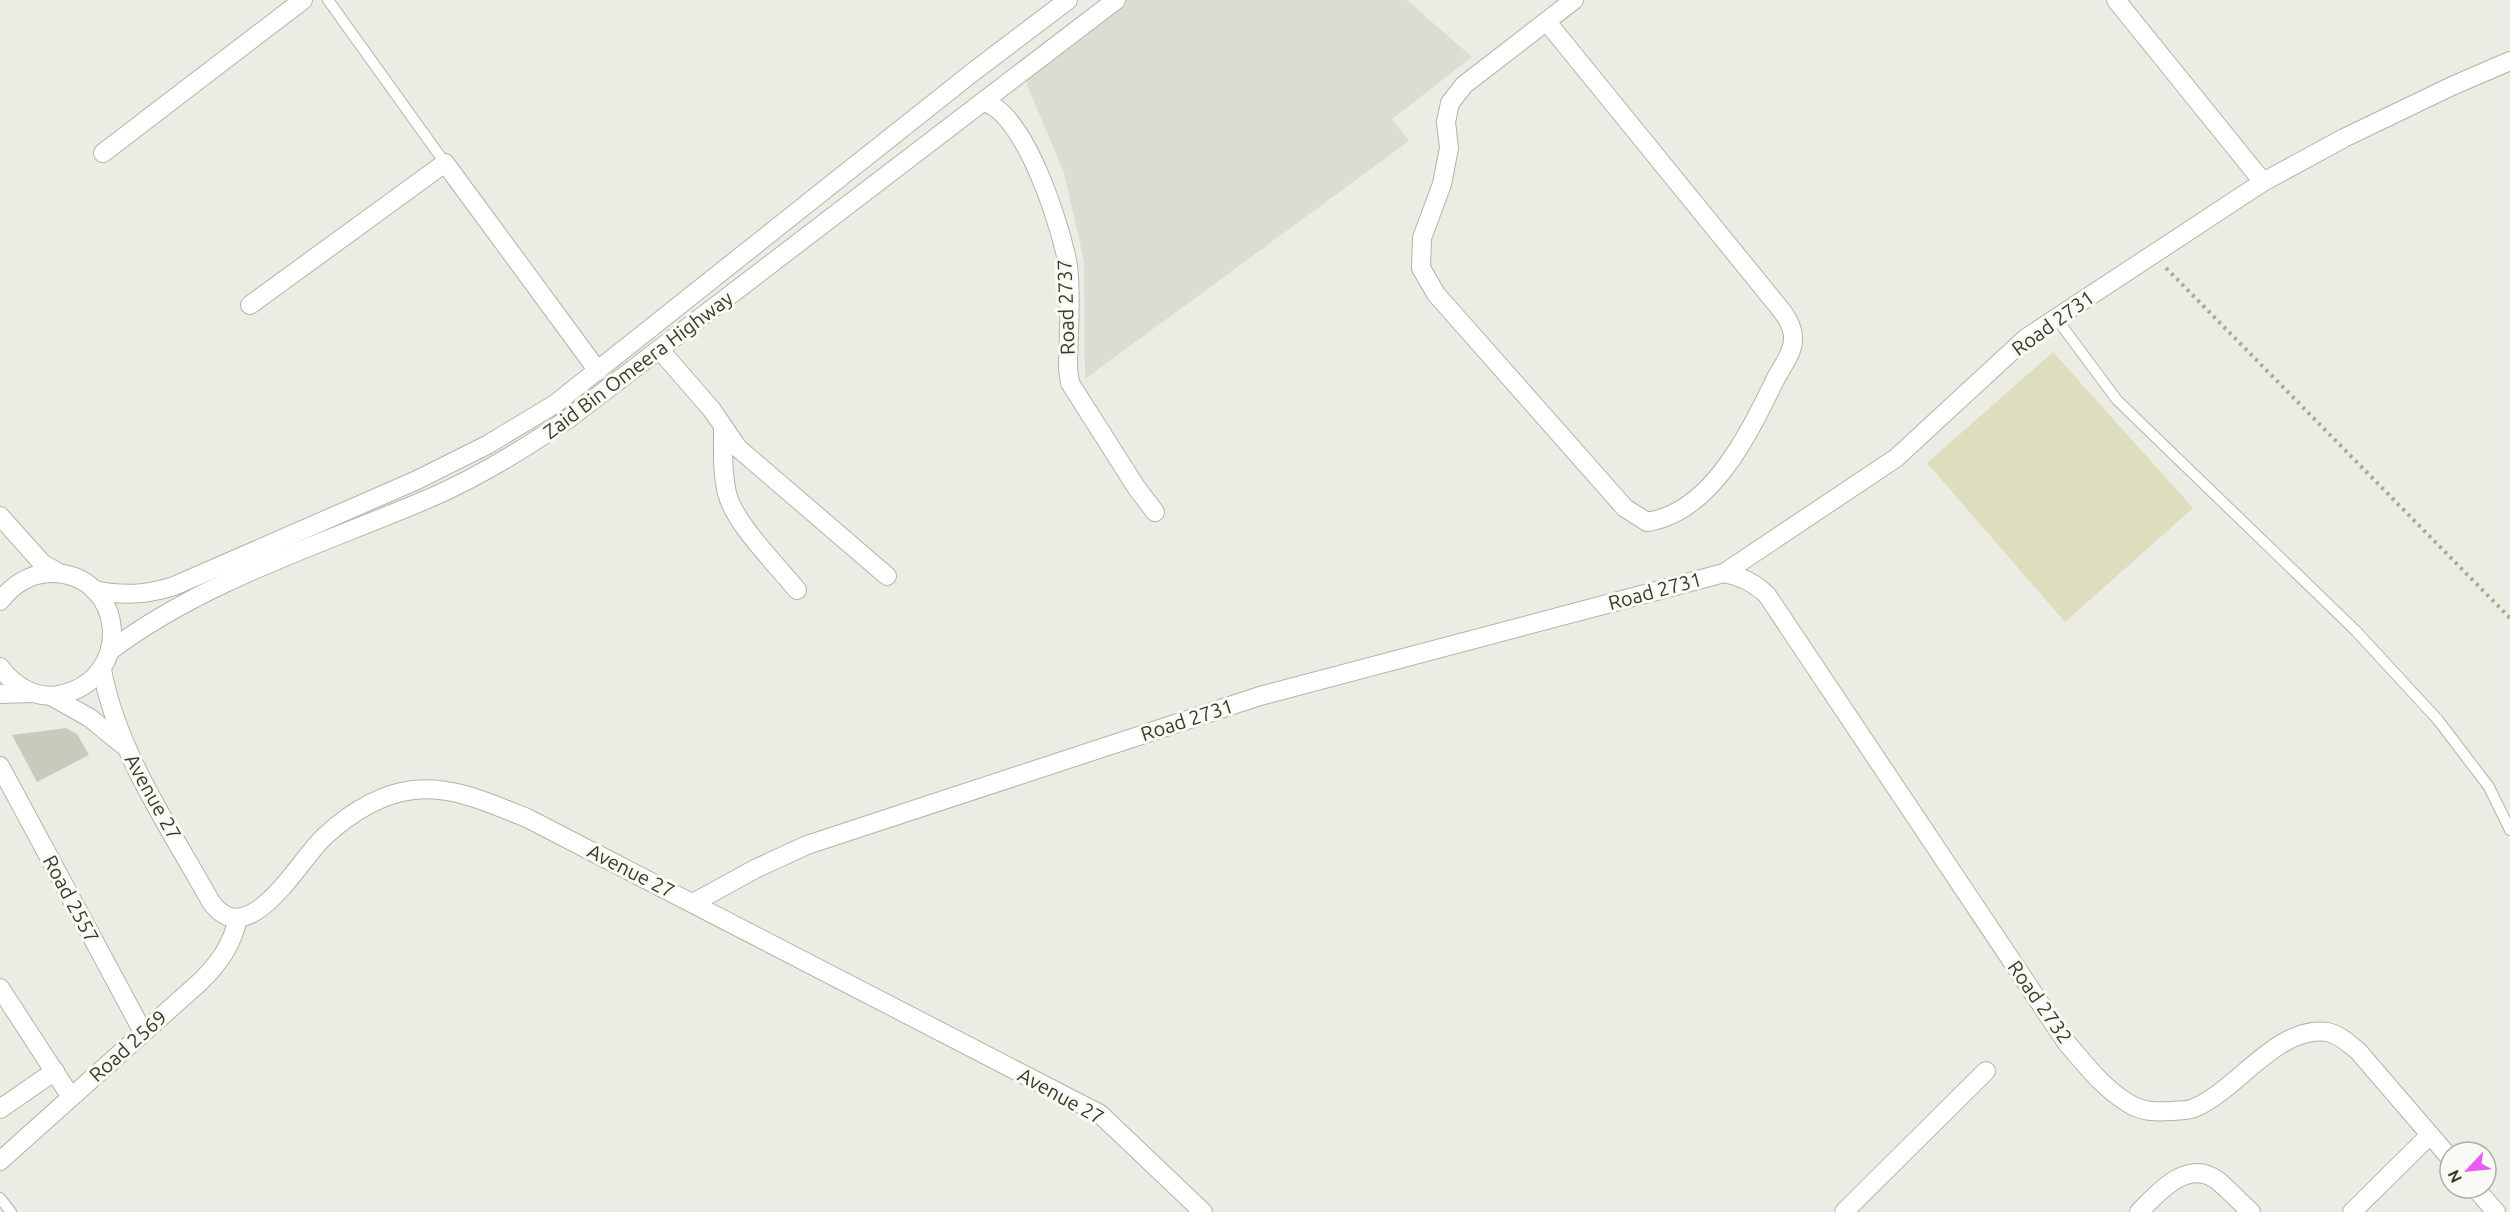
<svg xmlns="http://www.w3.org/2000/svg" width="2510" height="1212" viewBox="0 0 2510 1212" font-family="Ubuntu,sans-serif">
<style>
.built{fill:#dbddd2}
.green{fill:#deddbd}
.building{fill:#c7cbbc}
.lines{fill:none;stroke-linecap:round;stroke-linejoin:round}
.service-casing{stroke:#b0b5a6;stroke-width:12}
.minor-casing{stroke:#b0b5a6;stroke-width:20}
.tertiary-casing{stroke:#b0b5a6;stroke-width:20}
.secondary-casing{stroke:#b1b9a2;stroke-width:20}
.path{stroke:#a0b184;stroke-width:4;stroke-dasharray:3 4.5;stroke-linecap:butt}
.service{stroke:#fff;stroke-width:10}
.minor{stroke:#fff;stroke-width:18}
.tertiary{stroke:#fff;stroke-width:18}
.secondary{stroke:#fff;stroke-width:18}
.labels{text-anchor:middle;stroke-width:6;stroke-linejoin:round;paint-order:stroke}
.street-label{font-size:20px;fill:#333f23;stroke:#f9faf5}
</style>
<rect width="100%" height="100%" fill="#ebede4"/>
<polygon class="built" points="1115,0 1407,0 1472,57 1392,119 1409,141 1085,379 1084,261 1064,173 1027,85 1027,73"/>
<polygon class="green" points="2053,352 2193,508 2065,622 1927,463"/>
<polygon class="building" points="66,728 77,734 89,755 37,782 12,735"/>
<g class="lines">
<defs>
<g id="service">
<polyline points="328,0 445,163"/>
<polyline points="2056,318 2117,400 2355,630 2438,720 2489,787 2510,830"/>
<polyline points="0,1198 11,1212"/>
</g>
<g id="minor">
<polyline points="2116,0 2263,182"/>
<path d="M 1547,22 L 1769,295 C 1779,308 1793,321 1793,338 C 1794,352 1781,368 1775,380 C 1749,433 1712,512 1647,522 L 1625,508 L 1436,294 L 1421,268 L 1422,238 L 1442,184 L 1449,148 L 1446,122 L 1450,103 L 1464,85 L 1574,0"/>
<path d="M 984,102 C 1025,113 1061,226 1068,266 C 1072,294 1068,338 1068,368 L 1070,383 L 1136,487 L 1155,512"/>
<polyline points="103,153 303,0"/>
<polyline points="250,305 445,163 598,371"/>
<polyline points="660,350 712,410 738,448 887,576"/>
<path d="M 723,429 C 723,450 722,472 727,493 C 734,523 776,564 797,590"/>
<path d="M 1724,573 C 1742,577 1753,582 1767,595 L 2066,1042 C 2085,1064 2102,1087 2128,1103 C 2142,1112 2155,1112 2172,1111 C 2179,1110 2188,1111 2194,1108 C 2239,1089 2276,1026 2327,1032 C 2339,1034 2349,1044 2358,1051 L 2450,1158"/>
<polyline points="0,766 143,1032"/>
<polyline points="693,903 755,869 807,845 1260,696 1724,573 1896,458 2026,338 2263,182 2344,138 2452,86 2510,61"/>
<polyline points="0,988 71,1097"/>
<polyline points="0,1109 55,1071"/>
<path d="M 0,1161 L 201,981 C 220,962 232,945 238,918"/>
<polyline points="2475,1188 2496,1212"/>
<polyline points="1844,1212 1986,1071"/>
<path d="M 2139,1212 C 2158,1193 2187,1158 2217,1180 C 2229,1190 2240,1202 2251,1212"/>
<polyline points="2352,1212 2430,1135"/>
</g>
<g id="tertiary">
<path d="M 94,590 C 123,596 146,595 174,586 L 417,480 L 487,445 L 555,404 L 973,72 L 1068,0"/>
<path d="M 0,601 C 13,585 28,574 50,573 C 126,572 136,681 58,695 C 35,699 13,685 0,667"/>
<path d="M 111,650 C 206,579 323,544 430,498 C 479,477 524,449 568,419 L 1116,0"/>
<path d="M 102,670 C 118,754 170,828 211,902 C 249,955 300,858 325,836 C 349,814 380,794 413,790 C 453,785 491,804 527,818 L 1100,1114 L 1203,1212"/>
<polyline points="0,694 31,693"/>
<polyline points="51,696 90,718 123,745"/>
</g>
<polyline id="secondary" points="0,516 42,563 59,573"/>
</defs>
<use href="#service" class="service-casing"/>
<use href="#minor" class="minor-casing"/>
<use href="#tertiary" class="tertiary-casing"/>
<use href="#secondary" class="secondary-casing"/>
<polyline class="path" points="2166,268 2510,618"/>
<use href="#service" class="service"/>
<use href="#minor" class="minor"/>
<use href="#tertiary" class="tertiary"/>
<use href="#secondary" class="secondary"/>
</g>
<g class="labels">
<g class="street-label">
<text transform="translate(1066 307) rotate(-92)" y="7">Road 2737</text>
<text transform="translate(2053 323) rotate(-36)" y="7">Road 2731</text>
<text transform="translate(638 365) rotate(-37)" y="7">Zaid Bin Omeera Highway</text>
<text transform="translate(1655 591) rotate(-15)" y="7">Road 2731</text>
<text transform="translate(1187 720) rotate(-18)" y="7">Road 2731</text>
<text transform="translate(153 797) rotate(61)" y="7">Avenue 27</text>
<text transform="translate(631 871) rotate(27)" y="7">Avenue 27</text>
<text transform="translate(71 899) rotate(62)" y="7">Road 2557</text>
<text transform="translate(2040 1002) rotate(55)" y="7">Road 2732</text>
<text transform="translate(128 1046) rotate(-42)" y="7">Road 2569</text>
<text transform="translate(1061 1096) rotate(29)" y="7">Avenue 27</text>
</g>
</g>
<g transform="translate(2468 1170) rotate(244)"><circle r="28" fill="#f9faf5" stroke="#aaafa1" stroke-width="1.5"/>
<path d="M0-4.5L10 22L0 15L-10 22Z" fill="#e95df2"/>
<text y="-9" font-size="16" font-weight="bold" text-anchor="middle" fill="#333f23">N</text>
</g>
</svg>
